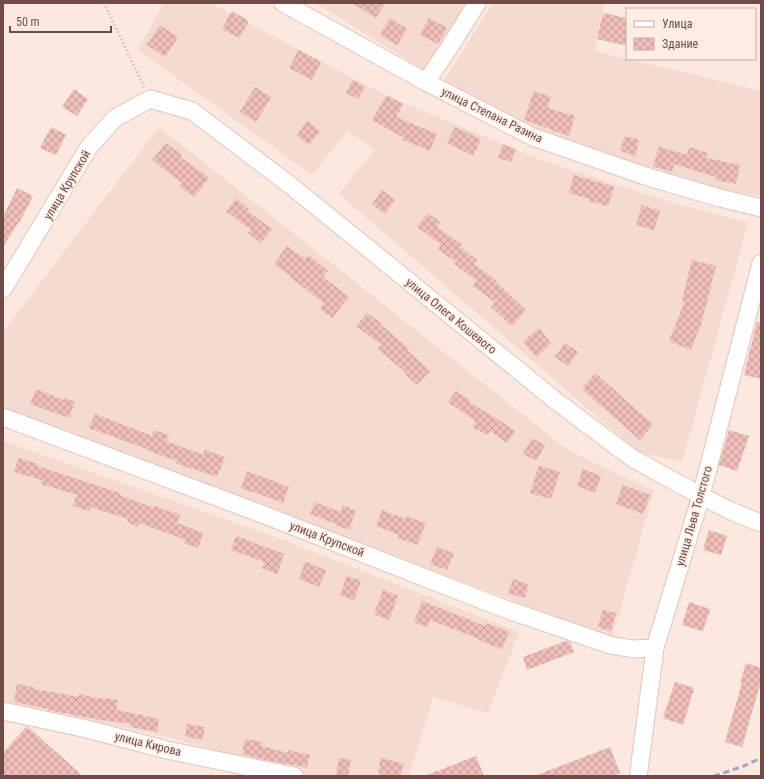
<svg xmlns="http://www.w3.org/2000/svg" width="764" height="779" viewBox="0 0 764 779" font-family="'Roboto Condensed',sans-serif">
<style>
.residential{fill:#f4dad1}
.building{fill:url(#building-cross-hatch)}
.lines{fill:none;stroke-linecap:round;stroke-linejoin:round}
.minor-casing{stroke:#e0c4bf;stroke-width:19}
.path{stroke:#d3a19c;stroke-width:2.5;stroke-dasharray:1 3;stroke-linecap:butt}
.minor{stroke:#fff;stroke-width:17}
.rail{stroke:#a8a0c3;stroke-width:3;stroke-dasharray:6 4;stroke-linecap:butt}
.labels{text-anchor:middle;stroke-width:3.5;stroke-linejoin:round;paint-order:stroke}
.street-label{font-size:12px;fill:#704b48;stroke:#feede5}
</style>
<defs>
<pattern id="building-cross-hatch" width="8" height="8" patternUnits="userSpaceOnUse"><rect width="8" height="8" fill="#efbeb8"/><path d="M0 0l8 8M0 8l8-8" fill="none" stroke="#c69c98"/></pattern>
</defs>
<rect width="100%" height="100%" fill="#fbe8df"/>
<g class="residential">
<polygon points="164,3 210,3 387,96 541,160 677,204 748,223 682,462 638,452 339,194 375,149 348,131 312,175 138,50"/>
<polygon points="315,3 469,3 428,72"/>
<polygon points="493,3 604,3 594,51 761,91 761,196 686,184 528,132 441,86"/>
<polygon points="159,127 569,451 654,491 612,638 365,545 3,407 3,332"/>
<polygon points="3,441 267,534 519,632 488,713 433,697 409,776 309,776 171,738 3,701"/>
</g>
<g class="building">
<polygon points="352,3 385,3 376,18"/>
<polygon points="232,11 249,21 239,38 222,29"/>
<polygon points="603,13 627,18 627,46 597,39"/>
<polygon points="390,18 407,29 397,45 380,35"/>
<polygon points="429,18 447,28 438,44 420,35"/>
<polygon points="160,25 178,37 165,57 147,45"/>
<polygon points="298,50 321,62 312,80 289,68"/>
<polygon points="353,80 365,87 358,99 346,93"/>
<polygon points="255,87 271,97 256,122 240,112"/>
<polygon points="74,89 88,99 77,116 62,107"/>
<polygon points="534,91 551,97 547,108 575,116 569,136 551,130 551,129 524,120"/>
<polygon points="387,95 403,104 396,117 437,134 430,151 403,140 404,138 372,120"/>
<polygon points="307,121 320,131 309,145 297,135"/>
<polygon points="51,127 66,135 56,155 40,148"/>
<polygon points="455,127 481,139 473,156 447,143"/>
<polygon points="625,136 639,140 635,156 620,151"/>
<polygon points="166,143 182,155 180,157 209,178 194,197 179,186 182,183 152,160"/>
<polygon points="503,144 516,149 511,162 498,158"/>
<polygon points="659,147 687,155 689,147 708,153 706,158 740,165 736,184 716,180 716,177 674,164 672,172 653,166"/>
<polygon points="574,175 614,187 608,206 589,201 590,199 569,193"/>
<polygon points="17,188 33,196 19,223 18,223 3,247 3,217"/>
<polygon points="382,190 395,200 385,214 372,204"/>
<polygon points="236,199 249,209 247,211 272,229 261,243 248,233 251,230 226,211"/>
<polygon points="642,205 660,211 654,230 636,225"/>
<polygon points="428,213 440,222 437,227 462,245 460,247 477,260 474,264 497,281 496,282 526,310 512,326 491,307 495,302 473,286 477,281 454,264 456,262 438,249 442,245 417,227"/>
<polygon points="287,246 305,259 308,255 328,271 323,277 349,297 332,318 320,309 324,303 291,278 292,277 274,264"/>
<polygon points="692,260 716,266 702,321 691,350 669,341 685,301 682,300"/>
<polygon points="367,313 381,323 380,324 408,348 407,350 430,371 417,385 405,374 406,373 378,349 382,345 356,326"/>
<polygon points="757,322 761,322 761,379 744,375"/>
<polygon points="539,328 551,343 536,357 523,342"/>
<polygon points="565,343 578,352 568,366 555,357"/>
<polygon points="595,373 618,393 617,393 653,424 640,440 582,389"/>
<polygon points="36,389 64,400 65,398 75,402 69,418 30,404"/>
<polygon points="456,391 470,400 469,402 502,422 515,431 507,443 490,431 487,435 473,427 476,421 448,402"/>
<polygon points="95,414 152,436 154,430 169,435 166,441 203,455 205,450 225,457 217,477 192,468 192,469 176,463 177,461 147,450 147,449 89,428"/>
<polygon points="729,430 749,436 737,471 719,465"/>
<polygon points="532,438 545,445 536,461 523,454"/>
<polygon points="19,458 38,464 37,466 120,493 120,495 154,508 155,506 180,515 177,523 203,533 198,548 184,543 186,540 140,523 138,527 127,522 128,519 91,507 90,511 73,506 77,495 41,484 42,480 14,472"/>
<polygon points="539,466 560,472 551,499 530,493"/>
<polygon points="583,469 601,476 595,493 577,486"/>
<polygon points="247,471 289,487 283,503 251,491 251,492 241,488"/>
<polygon points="623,485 650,495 643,514 616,504"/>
<polygon points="315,502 340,512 343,505 356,511 349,530 335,525 336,524 310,514"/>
<polygon points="382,510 405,519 406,516 426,523 417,545 398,538 399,535 376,526"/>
<polygon points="709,530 727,536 721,555 703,550"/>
<polygon points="236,536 284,554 277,574 262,568 265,562 231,550"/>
<polygon points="437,547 454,553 447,570 430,564"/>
<polygon points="305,562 326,570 319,587 299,579"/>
<polygon points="347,576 361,581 354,600 340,595"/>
<polygon points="513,579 529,585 524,598 508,593"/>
<polygon points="383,590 398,596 389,620 374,614"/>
<polygon points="422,601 485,626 486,623 509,632 502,649 479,640 479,639 430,620 427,627 414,622"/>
<polygon points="689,602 710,609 703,631 682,625"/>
<polygon points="603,610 616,613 611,631 598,627"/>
<polygon points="566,641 570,642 574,652 527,670 523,657"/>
<polygon points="746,663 761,668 761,681 742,747 725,742 742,683 740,683"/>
<polygon points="675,682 694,688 683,725 663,718"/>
<polygon points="17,684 33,687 33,689 79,697 79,694 101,699 101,698 118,700 116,710 159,719 157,732 131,727 132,724 101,720 48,710 48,709 14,702"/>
<polygon points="187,724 205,727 202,740 185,736"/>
<polygon points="27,726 28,727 83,776 3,776 3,753"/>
<polygon points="245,739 262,742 261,746 288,753 288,750 310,755 307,767 275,762 242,754"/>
<polygon points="610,747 620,773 613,776 537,776 537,775"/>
<polygon points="476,756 484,776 428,776 427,775"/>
<polygon points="339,758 351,760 348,776 336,775"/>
<polygon points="381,758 404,764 400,776 380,776 381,773 378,772"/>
</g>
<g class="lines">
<defs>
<g id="minor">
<polyline points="283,3 426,82 533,137 645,176 716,197 761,208"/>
<polyline points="426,82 449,48 477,3"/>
<polyline points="3,289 89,147 115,118 150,99 192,111 290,185 556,401 632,458 701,496 731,511 761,523"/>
<polyline points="3,417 254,511 505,609 610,645 633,649 655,648"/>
<polyline points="3,711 87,729 167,750 294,776"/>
<polyline points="639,771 655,648 701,496 761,263"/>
</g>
</defs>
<use href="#minor" class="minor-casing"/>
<polyline class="path" points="104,3 144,87"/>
<use href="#minor" class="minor"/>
<polyline class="rail" points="714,776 744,766 761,758"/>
</g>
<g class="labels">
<g class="street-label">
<text transform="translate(492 115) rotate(26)" y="4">улица Степана Разина</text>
<text transform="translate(67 185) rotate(-59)" y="4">улица Крупской</text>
<text transform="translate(451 316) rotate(39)" y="4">улица Олега Кошевого</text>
<text transform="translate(694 516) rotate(-74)" y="4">улица Льва Толстого</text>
<text transform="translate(327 539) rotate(21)" y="4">улица Крупской</text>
<text transform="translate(148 744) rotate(14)" y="4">улица Кирова</text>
</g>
</g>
<rect width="764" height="779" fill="none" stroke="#704b48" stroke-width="8"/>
<rect x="626" y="8" width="130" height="52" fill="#feede5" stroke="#c5aca6"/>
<rect x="634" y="21" width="20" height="6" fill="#ffffff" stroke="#c5aca6"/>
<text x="662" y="28" font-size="12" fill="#704b48">Улица</text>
<rect x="634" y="38" width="20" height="12" fill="url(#building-cross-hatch)" stroke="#c5aca6"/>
<text x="662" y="48" font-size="12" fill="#704b48">Здание</text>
<path d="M10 26v6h101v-6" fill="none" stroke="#704b48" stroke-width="2"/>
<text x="16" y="26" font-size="12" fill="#704b48" stroke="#feede5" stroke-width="3" paint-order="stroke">50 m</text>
</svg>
